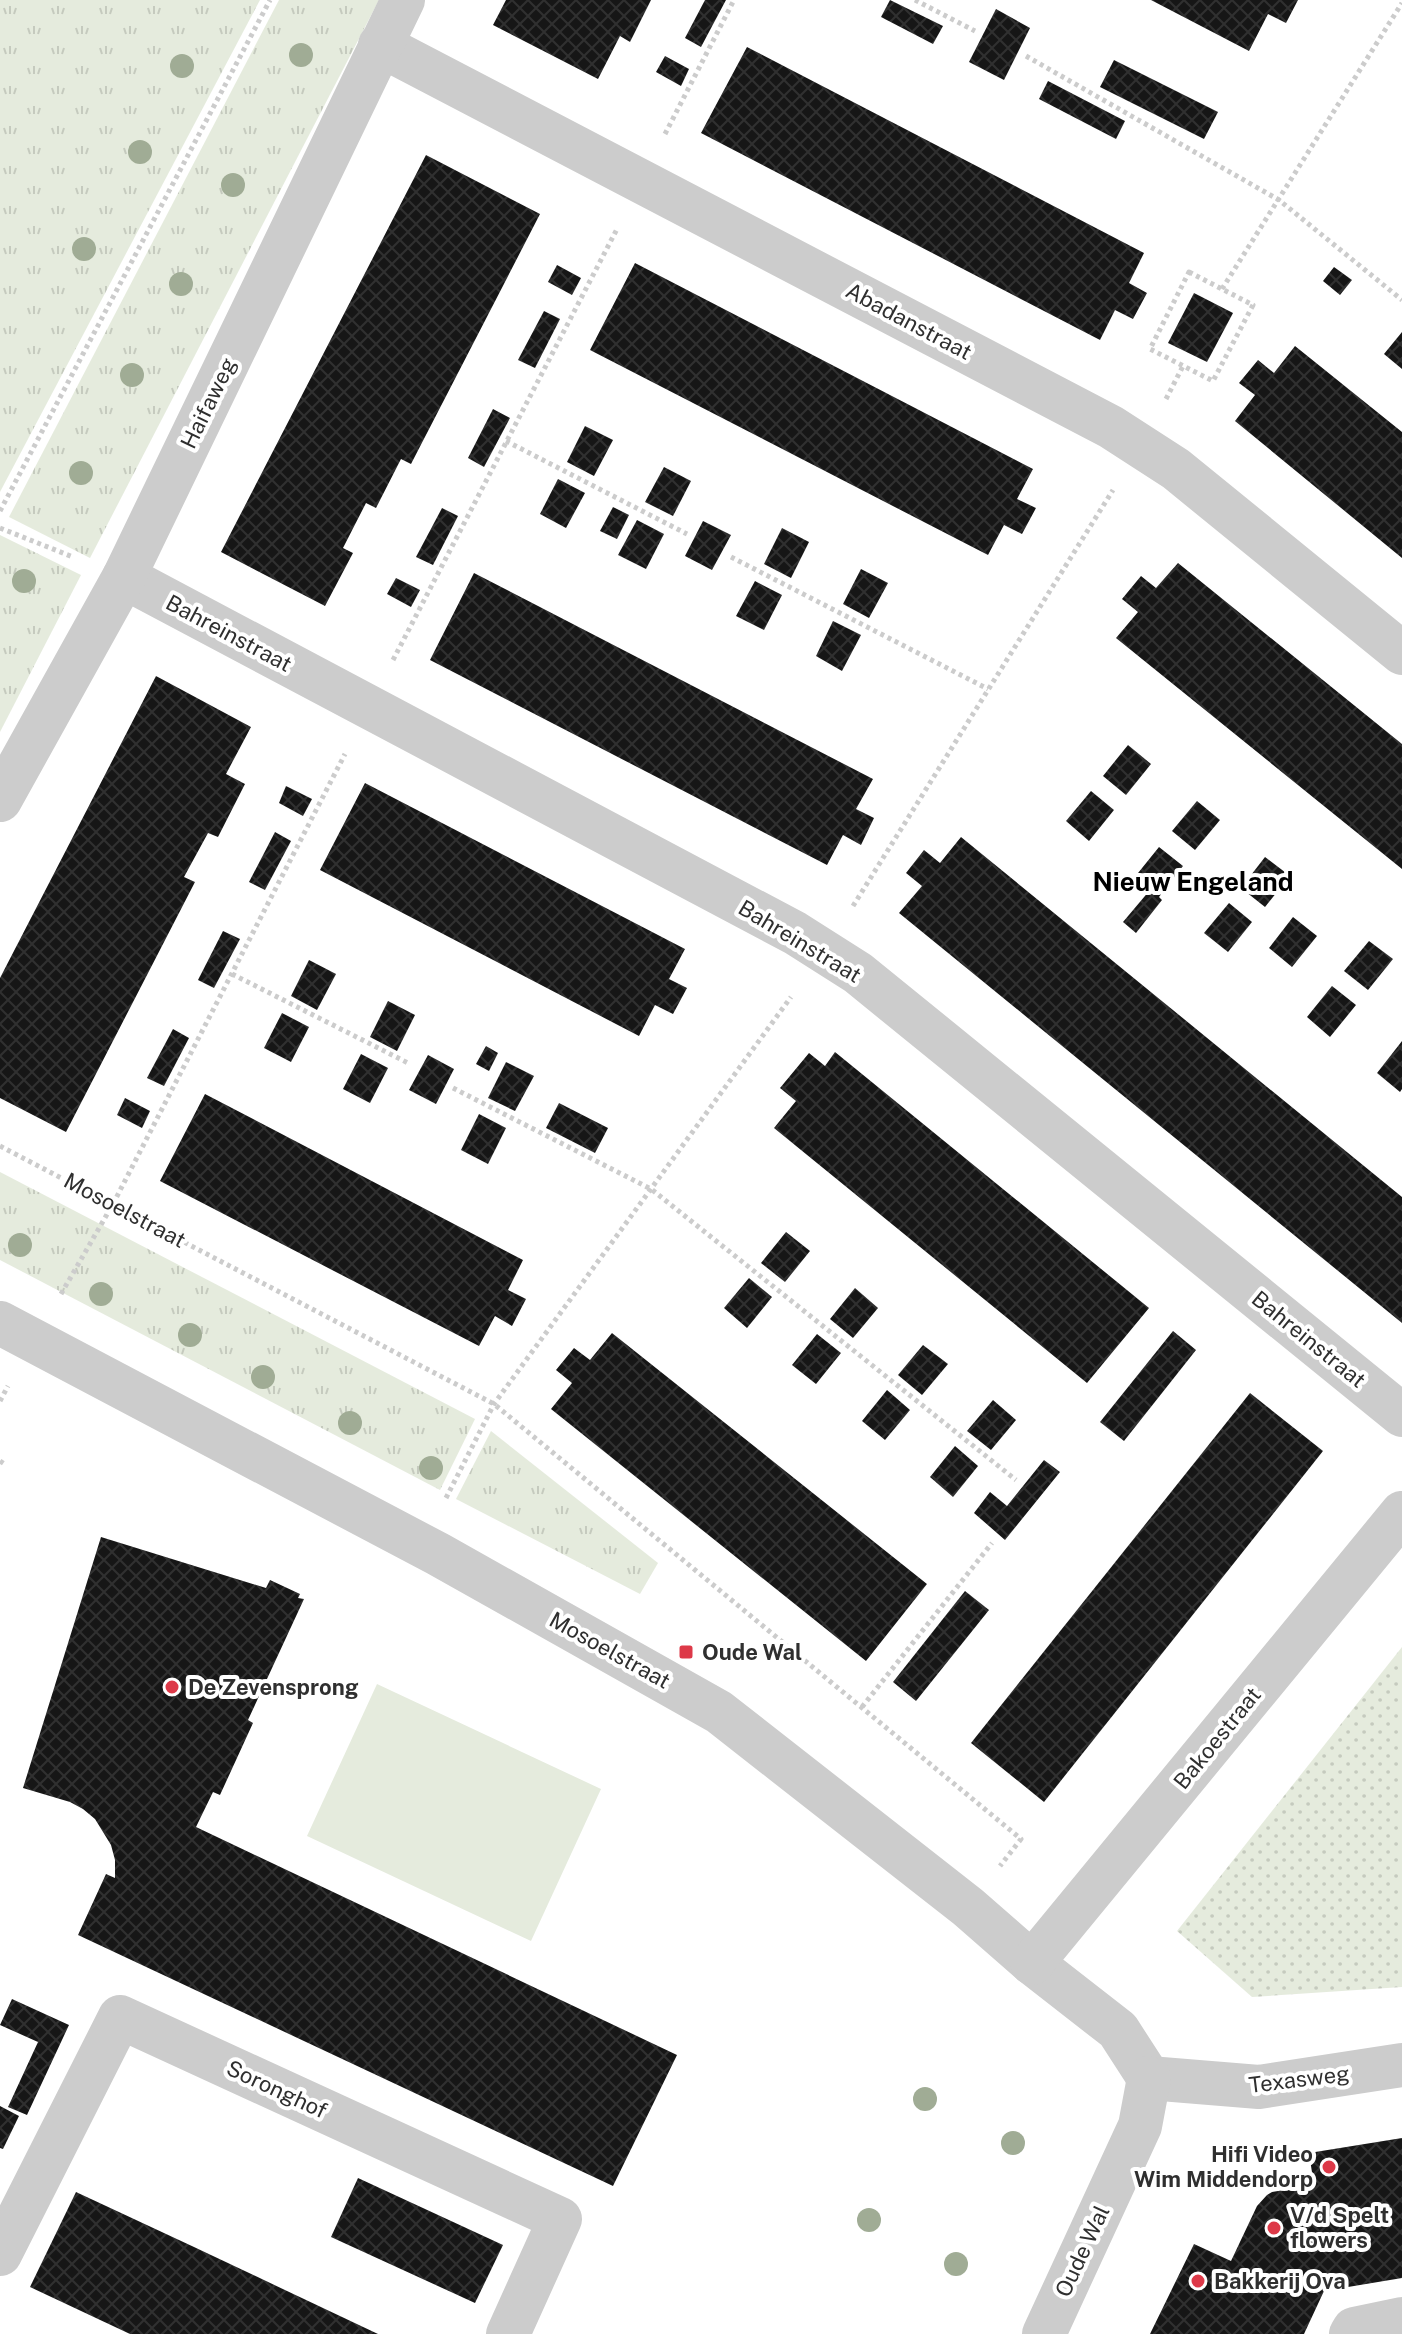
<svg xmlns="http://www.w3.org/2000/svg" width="1402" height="2334" viewBox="0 0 1402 2334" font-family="'Public Sans',sans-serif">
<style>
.grass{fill:url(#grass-tufts)}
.park{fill:url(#park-dots)}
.garden{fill:#e5ebdd}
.building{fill:url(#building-cross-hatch)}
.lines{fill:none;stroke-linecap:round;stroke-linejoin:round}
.path{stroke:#ccc;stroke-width:5;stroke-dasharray:4 4;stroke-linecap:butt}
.minor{stroke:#ccc;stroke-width:44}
.tree{fill:#a0ac95}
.poi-dot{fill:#dd3948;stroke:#fff;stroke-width:3}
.labels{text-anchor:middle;stroke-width:8;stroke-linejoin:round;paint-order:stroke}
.street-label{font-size:22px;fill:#2f2f2f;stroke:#fff}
.poi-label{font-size:22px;font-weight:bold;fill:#2f2f2f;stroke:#fff;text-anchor:start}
.quarter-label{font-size:26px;font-weight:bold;fill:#000;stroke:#fff}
</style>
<defs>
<pattern id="grass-tufts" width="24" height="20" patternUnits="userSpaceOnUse" patternTransform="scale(2)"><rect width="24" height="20" fill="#e5ebdd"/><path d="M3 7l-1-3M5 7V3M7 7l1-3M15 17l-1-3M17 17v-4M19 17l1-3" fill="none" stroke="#c5cabe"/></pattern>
<pattern id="park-dots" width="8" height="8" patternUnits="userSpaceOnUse" patternTransform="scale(2)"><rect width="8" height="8" fill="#e5ebdd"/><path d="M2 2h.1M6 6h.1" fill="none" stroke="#c5cabe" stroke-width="1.8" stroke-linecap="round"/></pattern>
<pattern id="building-cross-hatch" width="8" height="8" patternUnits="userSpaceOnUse" patternTransform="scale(2)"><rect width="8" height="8" fill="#161616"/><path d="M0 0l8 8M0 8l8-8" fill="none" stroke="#303030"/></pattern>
</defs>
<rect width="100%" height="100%" fill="#fff"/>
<g class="grass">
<polygon points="0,0 260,0 0,492"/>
<polygon points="279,0 379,0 90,558 9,517"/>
<polygon points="0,535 81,575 0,732"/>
<polygon points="0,1172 475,1419 440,1490 0,1260"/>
<polygon points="491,1431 658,1563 640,1594 456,1499"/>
</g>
<polygon class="park" points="1402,1647 1402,1987 1252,1997 1177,1931"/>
<polygon class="garden" points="377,1684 601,1789 531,1941 307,1836"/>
<g class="building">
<polygon points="506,0 651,0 630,42 620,36 598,79 493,25"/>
<polygon points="705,0 726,0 701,47 685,38"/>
<polygon points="890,0 943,26 933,44 881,17"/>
<polygon points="1151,0 1298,0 1286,23 1268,14 1249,51"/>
<polygon points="996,9 1030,28 1004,80 969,62"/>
<polygon points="747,47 1144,253 1129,283 1147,293 1133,319 1115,310 1100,340 701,133"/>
<polygon points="665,56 689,69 681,86 656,72"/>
<polygon points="1114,60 1218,112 1204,139 1100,87"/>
<polygon points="1048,81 1125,121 1116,139 1039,99"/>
<polygon points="426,155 540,214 411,464 401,459 376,508 366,503 343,548 353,553 325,606 221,552"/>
<polygon points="635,263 1033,469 1017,499 1036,508 1022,534 1004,525 988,555 590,350"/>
<polygon points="557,265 581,278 572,295 548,282"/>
<polygon points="1334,267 1352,280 1340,295 1323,281"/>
<polygon points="1194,293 1233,313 1207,362 1168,343"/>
<polygon points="544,311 560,319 535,368 518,360"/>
<polygon points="1402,332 1402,369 1384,354"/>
<polygon points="1295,346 1402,432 1402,558 1235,421 1255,395 1239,383 1258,360 1274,373"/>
<polygon points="493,409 510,418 484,467 468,458"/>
<polygon points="585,426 613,440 594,476 567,462"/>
<polygon points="664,467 691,481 673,516 645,502"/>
<polygon points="558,479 585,493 566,528 540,514"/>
<polygon points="613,507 629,515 617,539 600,531"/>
<polygon points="442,508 458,516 433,565 416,557"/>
<polygon points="637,520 664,534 646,569 618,555"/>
<polygon points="703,521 731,535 712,570 685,556"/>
<polygon points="782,528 809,542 791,578 764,564"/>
<polygon points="1178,563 1402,744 1402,869 1116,638 1138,612 1122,599 1141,576 1156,588"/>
<polygon points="861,569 888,583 869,618 843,604"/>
<polygon points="474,573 873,779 856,809 874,818 861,845 843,835 827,865 430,660"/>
<polygon points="396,578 420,590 411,607 387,594"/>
<polygon points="755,581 782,595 764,630 736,616"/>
<polygon points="833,621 861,635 842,671 816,656"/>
<polygon points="156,676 251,727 226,774 245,784 218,837 208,833 184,877 195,882 66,1132 0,1098 0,978"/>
<polygon points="1128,745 1151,764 1126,795 1103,776"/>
<polygon points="365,783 685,949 669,979 687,988 673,1014 655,1005 639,1036 320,870"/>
<polygon points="286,786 312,799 303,816 279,803"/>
<polygon points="1091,791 1114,810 1089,841 1066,821"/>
<polygon points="1197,801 1220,820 1195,850 1172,831"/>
<polygon points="275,832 291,841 265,890 249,882"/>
<polygon points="961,837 1402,1197 1402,1323 899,913 922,886 906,873 924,850 940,863"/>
<polygon points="1159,847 1183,866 1159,897 1162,900 1136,933 1123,922 1150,890 1134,878"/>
<polygon points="1265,857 1290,876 1265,907 1241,888"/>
<polygon points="1229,903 1252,922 1228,952 1204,933"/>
<polygon points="1293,917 1317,936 1292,967 1269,948"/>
<polygon points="223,931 240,939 214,988 198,980"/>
<polygon points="1369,941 1393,959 1368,990 1344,971"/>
<polygon points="309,960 336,974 317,1010 291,996"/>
<polygon points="1332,986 1356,1005 1330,1037 1307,1017"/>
<polygon points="388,1001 415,1015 397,1051 370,1037"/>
<polygon points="282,1013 309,1027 291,1062 264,1048"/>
<polygon points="173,1029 189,1038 164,1086 147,1078"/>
<polygon points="1402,1041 1402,1089 1400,1092 1377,1073"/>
<polygon points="486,1046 498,1053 489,1071 476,1064"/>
<polygon points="835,1052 1149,1308 1087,1383 774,1128 796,1101 780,1088 809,1053 825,1066"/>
<polygon points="361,1054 388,1068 370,1103 343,1089"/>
<polygon points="428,1055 454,1069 436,1104 409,1090"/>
<polygon points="506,1062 534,1076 515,1111 488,1098"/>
<polygon points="205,1094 523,1260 508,1290 526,1299 512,1326 495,1316 479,1346 160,1181"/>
<polygon points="125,1098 150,1111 142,1128 117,1115"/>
<polygon points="559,1103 608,1128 595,1153 546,1128"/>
<polygon points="479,1114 506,1128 488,1164 461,1150"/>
<polygon points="786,1232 810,1251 785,1282 761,1263"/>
<polygon points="749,1278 772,1297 747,1328 724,1308"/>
<polygon points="855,1288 878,1308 853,1338 830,1319"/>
<polygon points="1173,1331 1196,1350 1124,1441 1100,1422"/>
<polygon points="612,1333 927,1584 866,1661 551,1409 572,1383 556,1370 574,1348 590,1360"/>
<polygon points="817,1334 841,1353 816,1384 792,1365"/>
<polygon points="923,1345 948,1364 922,1395 898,1375"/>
<polygon points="887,1390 910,1410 885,1440 862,1421"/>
<polygon points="1250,1393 1323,1451 1044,1802 971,1743"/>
<polygon points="993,1400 1016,1420 991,1450 967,1431"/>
<polygon points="955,1446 978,1466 953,1497 930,1477"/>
<polygon points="1044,1460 1060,1472 1005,1540 974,1513 990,1492 1007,1506"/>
<polygon points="101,1537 266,1588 270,1580 300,1594 298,1598 304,1599 248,1720 253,1723 220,1795 213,1792 196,1827 677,2055 613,2186 78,1935 106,1874 115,1878 115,1860 111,1845 95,1819 83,1809 70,1802 23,1788"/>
<polygon points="965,1591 989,1610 916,1701 893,1682"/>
<polygon points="12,1999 69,2025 27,2115 8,2107 38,2042 0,2025"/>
<polygon points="0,2106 19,2116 3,2149 0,2148"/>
<polygon points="1402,2138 1402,2278 1324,2291 1304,2334 1150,2334 1194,2244 1231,2261 1257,2206 1267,2195 1272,2192 1314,2185 1309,2153"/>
<polygon points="358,2178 503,2245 475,2303 331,2237"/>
<polygon points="76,2192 194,2247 378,2334 130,2334 30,2287"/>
</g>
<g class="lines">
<g class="path">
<polyline points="915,0 975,31"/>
<polyline points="1026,56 1279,200 1402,300"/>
<polyline points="665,134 734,0"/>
<polygon points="1189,272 1253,305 1213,381 1150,349"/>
<polyline points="1222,289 1402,3"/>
<polyline points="1166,399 1183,366"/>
<polyline points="506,441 687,534"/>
<polyline points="0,511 270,0"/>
<polyline points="0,528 73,557"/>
<polyline points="731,557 988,689"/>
<polyline points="393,660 617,229"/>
<polyline points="853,906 1113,490"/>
<polyline points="232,974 410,1064"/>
<polyline points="453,1088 651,1189 1016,1480"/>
<polyline points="0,1146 494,1404 1021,1839 1000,1866"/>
<polyline points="61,1294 113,1204 345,754"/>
<polyline points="0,1401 8,1386"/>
<polyline points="0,1461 6,1465"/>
<polyline points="446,1498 494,1404 791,997"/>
<polyline points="862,1707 992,1543"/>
</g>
<g class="minor">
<polyline points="380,45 1111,427 1176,469 1402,653"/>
<polyline points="124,577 795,933 858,973 1402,1415"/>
<polyline points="0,800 124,577 403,0"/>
<polyline points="0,1323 438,1554 719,1712 968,1907 1032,1963 1118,2030 1149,2078"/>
<polyline points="1032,1963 1402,1513"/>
<polyline points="1149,2078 1259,2087 1402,2065"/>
<polyline points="0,2254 120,2017 560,2219 508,2334"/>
<polyline points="1044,2334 1140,2126 1149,2078"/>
<polyline points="1351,2334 1354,2329 1402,2319"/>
</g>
</g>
<g class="tree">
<circle cx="301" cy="55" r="12"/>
<circle cx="182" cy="66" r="12"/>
<circle cx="140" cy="152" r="12"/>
<circle cx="233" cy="185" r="12"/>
<circle cx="84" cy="249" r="12"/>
<circle cx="181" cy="284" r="12"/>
<circle cx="132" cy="375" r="12"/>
<circle cx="81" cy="473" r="12"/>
<circle cx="24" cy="581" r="12"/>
<circle cx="20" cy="1245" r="12"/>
<circle cx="101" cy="1294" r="12"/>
<circle cx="190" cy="1335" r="12"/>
<circle cx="263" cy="1377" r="12"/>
<circle cx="350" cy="1423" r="12"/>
<circle cx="431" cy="1468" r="12"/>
<circle cx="925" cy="2099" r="12"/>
<circle cx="1013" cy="2143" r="12"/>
<circle cx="869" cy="2220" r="12"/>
<circle cx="956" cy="2264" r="12"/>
</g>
<g class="poi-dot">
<rect x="678" y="1644" width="16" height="16" rx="4"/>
<circle cx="172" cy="1687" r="8"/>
<circle cx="1329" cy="2167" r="8"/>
<circle cx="1274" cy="2228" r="8"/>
<circle cx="1198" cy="2281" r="8"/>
</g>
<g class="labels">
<g class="street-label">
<text transform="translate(909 321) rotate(28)" y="8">Abadanstraat</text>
<text transform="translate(208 403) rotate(-64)" y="8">Haifaweg</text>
<text transform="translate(229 633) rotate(28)" y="8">Bahreinstraat</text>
<text transform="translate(800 941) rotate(31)" y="8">Bahreinstraat</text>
<text transform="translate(125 1210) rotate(28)" y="8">Mosoelstraat</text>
<text transform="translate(1309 1339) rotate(39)" y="8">Bahreinstraat</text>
<text transform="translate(610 1650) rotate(29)" y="8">Mosoelstraat</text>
<text transform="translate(1217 1738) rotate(-51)" y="8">Bakoestraat</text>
<text transform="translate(1299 2079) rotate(-7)" y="8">Texasweg</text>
<text transform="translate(277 2089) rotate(25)" y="8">Soronghof</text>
<text transform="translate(1082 2251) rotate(-65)" y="8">Oude Wal</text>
</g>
<g class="poi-label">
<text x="702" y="1660">Oude Wal</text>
<text x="188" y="1695">De Zevensprong</text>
<text x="1313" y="2162" text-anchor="end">Hifi Video<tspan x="1313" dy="25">Wim Middendorp</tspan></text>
<text x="1290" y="2223">V/d Spelt<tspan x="1290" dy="25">flowers</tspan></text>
<text x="1214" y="2289">Bakkerij Ova</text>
</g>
<g class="quarter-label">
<text x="1193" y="891">Nieuw Engeland</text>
</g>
</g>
</svg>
